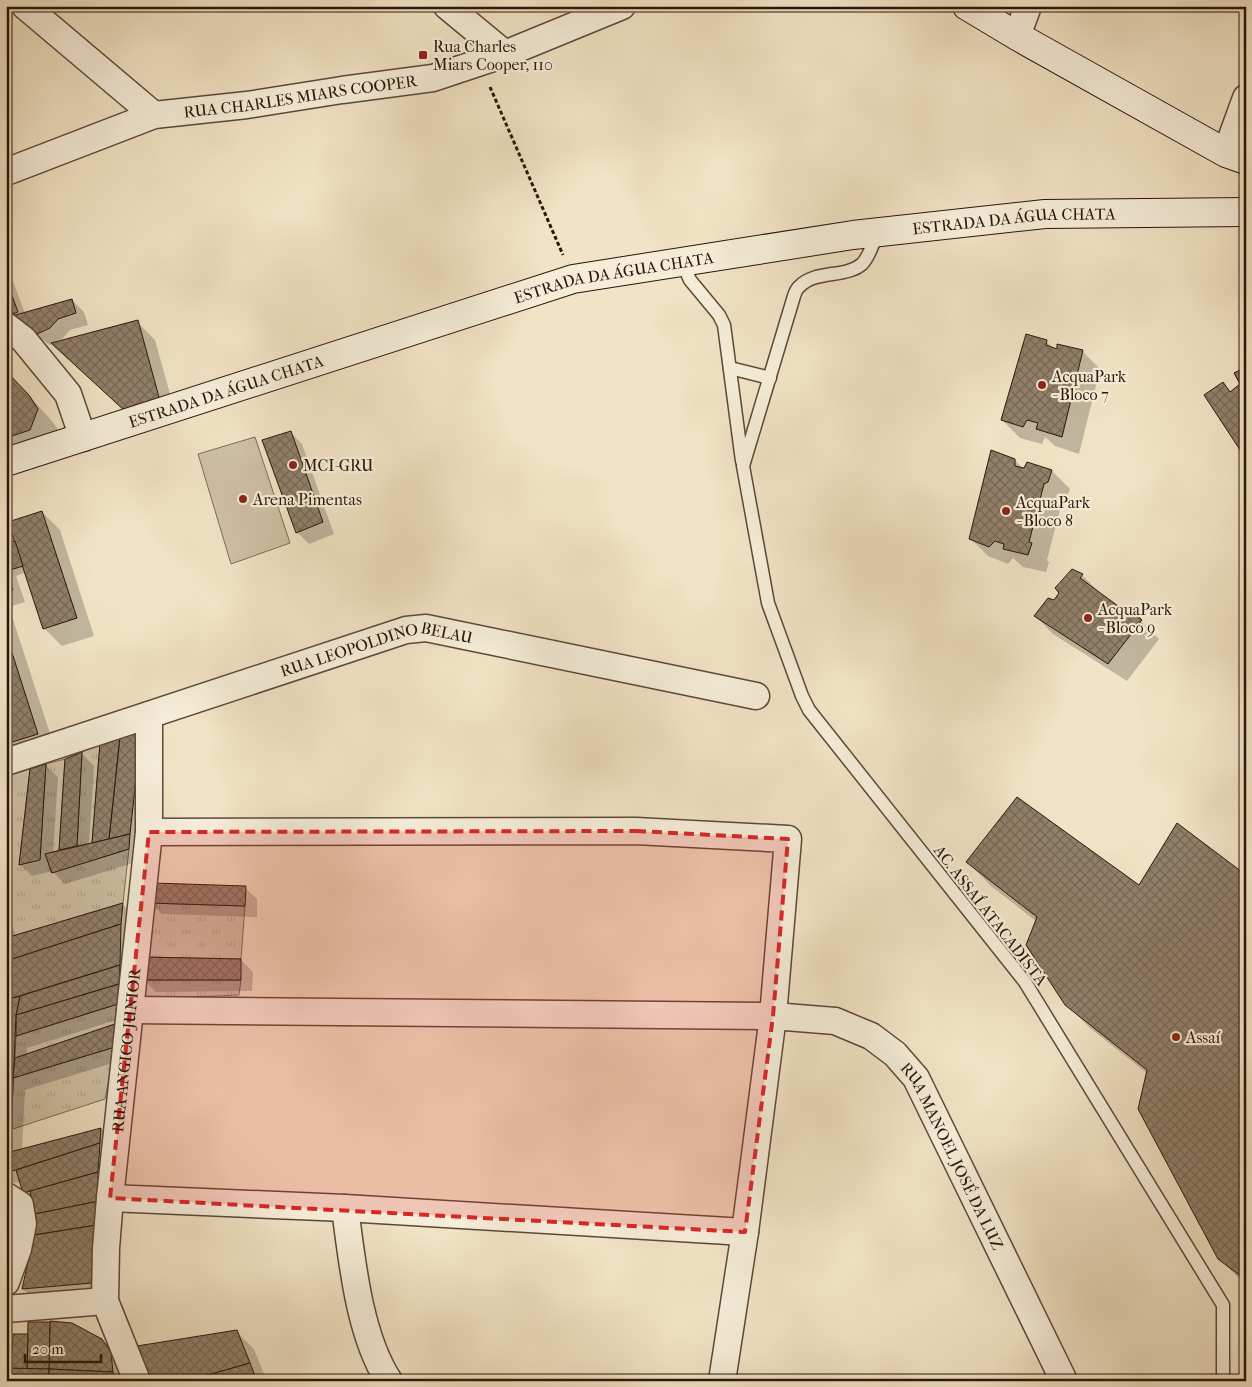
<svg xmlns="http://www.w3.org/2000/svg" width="1252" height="1387" viewBox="0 0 1252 1387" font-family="'IM FELL French Canon',serif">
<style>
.grass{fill:url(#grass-tufts);stroke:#7c6a57}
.garden{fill:#cfc0a5;stroke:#7c6a57}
.shadow{fill:#0003}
.building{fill:url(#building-cross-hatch);stroke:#291509}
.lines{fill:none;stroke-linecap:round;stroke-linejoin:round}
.lane-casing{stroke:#5b4838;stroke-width:15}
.street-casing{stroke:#5b4838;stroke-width:29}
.secondary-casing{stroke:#291509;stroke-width:30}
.path{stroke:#291509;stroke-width:3;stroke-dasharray:4 2.5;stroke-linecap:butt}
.lane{stroke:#f6edd9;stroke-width:12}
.street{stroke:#f6edd9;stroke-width:26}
.secondary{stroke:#f6edd9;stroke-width:28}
.marked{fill:#d62828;fill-opacity:0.2;stroke:#d62828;stroke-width:4;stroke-dasharray:10 6;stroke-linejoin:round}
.poi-dot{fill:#8f2418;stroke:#f6edd9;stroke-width:2}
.labels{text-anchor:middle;stroke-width:4.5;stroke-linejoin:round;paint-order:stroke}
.poi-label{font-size:16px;fill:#291509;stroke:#f6edd9;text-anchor:start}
.street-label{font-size:16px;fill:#291509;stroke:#f6edd9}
</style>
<defs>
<pattern id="grass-tufts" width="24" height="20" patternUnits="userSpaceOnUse" patternTransform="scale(1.25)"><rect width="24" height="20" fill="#cfc0a5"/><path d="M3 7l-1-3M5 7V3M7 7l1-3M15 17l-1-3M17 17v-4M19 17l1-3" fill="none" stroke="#b2a48d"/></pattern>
<pattern id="building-cross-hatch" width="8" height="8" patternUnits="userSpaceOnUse" patternTransform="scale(1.25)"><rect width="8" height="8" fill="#91806b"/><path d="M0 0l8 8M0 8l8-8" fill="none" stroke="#766856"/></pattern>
</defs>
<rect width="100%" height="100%" fill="#f1e3c5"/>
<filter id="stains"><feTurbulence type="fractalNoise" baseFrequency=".004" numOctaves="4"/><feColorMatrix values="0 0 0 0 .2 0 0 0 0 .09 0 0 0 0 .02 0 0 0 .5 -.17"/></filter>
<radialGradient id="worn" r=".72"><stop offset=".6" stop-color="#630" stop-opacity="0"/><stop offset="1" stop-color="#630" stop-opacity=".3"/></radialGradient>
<g class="grass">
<polygon points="100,743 92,843 77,846 82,752"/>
<polygon points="65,759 59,850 46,854 51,873 129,849 123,903 6,938 6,776 30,769 19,865 40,859 46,764"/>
<polygon points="148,903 245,906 241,959 142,957"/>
<polygon points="143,980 241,980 239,995 144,999"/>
<polygon points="118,1004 115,1024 15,1058 16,1036"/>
<polygon points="115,1047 105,1099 13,1129 12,1112 13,1078"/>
</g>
<polygon class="garden" points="255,437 290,543 231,564 198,454"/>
<g class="shadow">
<polygon points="6,263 25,313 72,300 84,312 88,325 70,330 62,339 56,341 57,343 137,322 155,340 177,419 145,429 53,344 50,345 14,319 6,311"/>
<polygon points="1046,341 1054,349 1082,351 1100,369 1079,454 1055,446 1045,437 1042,444 1020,438 1002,420"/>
<polygon points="6,371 52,421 61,434 6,470"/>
<polygon points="290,432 302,444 334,534 309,544 297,532"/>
<polygon points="1015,460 1023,469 1025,470 1027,464 1052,471 1070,489 1066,500 1062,502 1047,560 1049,562 1046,572 1023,567 1013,558 1008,564 988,556 970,538"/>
<polygon points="42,512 60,530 94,636 62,646 44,628 26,572 16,576 25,602 9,607 56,752 6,767 6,545 16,542"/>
<polygon points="1082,575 1100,593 1129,615 1132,613 1159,639 1127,681 1053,634 1035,616 1055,602"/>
<polygon points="140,734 140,861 65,884 52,871 32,876 20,864 31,770 46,766 58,777 53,853 60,851 66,760 82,754 94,766 89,845 94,844"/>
<polygon points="968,862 1140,887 1246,876 1246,1285 1219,1259 1148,1074 1090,1028 1066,1004 1036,921 991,886"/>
<polygon points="6,879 12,885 6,910"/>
<polygon points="245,888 257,899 257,917 162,914 150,902"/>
<polygon points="123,905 135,916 129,1016 27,1048 27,1055 115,1026 127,1038 126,1059 25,1090 22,1150 101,1129 113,1141 108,1238 120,1250 115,1307 46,1312 23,1289 35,1235 36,1214 34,1202 24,1192 21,1183 6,1182 6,915 10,919 16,937"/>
<polygon points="241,960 253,972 252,991 156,992 144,980"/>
<polygon points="6,1219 13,1221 30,1239 8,1311 6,1311"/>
<polygon points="236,1331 254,1349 267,1381 146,1381"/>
<polygon points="102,1340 114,1352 124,1381 6,1381 13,1355"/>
</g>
<g class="building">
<polygon points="6,279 18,312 9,315 6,313"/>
<polygon points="72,299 76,313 58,319 50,328 37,334 12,316"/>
<polygon points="138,320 160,401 126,412 51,343"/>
<polygon points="1026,334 1047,340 1046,345 1057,349 1057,344 1083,350 1062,437 1036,429 1038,423 1027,420 1023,427 1001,420"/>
<polygon points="1246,367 1246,459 1204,395 1223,382 1230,392 1240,384 1234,373"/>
<polygon points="6,371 29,395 38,409 30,430 6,438"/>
<polygon points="291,431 323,522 296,533 262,440"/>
<polygon points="991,450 1015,459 1015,466 1024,468 1027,462 1052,470 1048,482 1044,484 1029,542 1032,543 1028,555 1003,549 1004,544 995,541 989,547 969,539"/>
<polygon points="42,511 77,618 43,629 8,522"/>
<polygon points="15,541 23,566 7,571 6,544"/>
<polygon points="6,569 13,590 6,593"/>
<polygon points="1072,569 1083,574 1080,578 1129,614 1132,611 1142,620 1108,664 1034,616 1048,598 1054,600 1059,593 1055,588"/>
<polygon points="6,634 38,734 6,744"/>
<polygon points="141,733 130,834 109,839 120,736"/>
<polygon points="120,736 109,839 92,843 100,743"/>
<polygon points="82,752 77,846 59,850 65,759"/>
<polygon points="46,764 40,860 19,865 30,769"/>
<polygon points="1017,797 1139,885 1177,823 1246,875 1246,1280 1218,1259 1138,1109 1147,1070 1065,1005 1026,945 1037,917 966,862"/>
<polygon points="130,834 129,849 52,873 45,854"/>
<polygon points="152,883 246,886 245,906 148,903"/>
<polygon points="123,903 121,924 6,961 6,938"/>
<polygon points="121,924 120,965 6,1000 6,961"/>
<polygon points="142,957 241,959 241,980 143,980"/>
<polygon points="120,965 119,984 16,1015 20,996"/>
<polygon points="119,984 118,1004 16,1036 16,1015"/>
<polygon points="20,996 16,1015 12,1112 6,1113 6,1000"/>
<polygon points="115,1024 115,1047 13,1078 15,1058"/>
<polygon points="12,1112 9,1172 6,1172 6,1113"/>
<polygon points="101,1128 100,1143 9,1172 10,1152"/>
<polygon points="100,1143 98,1172 23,1193 16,1170"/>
<polygon points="98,1172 99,1201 35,1214 30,1191"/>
<polygon points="99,1201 97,1225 34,1235 35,1214"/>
<polygon points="97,1225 92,1283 22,1289 34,1235"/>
<polygon points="50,1321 72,1323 102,1339 111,1352 113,1372 49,1369"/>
<polygon points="28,1322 50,1322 49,1369 27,1369"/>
<polygon points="237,1330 250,1363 187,1381 145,1381 137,1346"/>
<polygon points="13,1334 28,1334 27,1369 6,1368 6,1353 12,1354"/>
<polygon points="250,1363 257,1381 187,1381"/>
<polygon points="6,1368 49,1369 49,1381 6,1381"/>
<polygon points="49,1369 113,1372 116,1381 49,1381"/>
</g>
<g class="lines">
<defs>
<g id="lane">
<path d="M 878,232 C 873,242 870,256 862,264 C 846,278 815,270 800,286 C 797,288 795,293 794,296 L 743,466 L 768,603 L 802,696 L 809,710 L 1025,982 L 1223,1305 L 1223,1381"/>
<polyline points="682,262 690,280 719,315 724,325 742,461"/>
<polyline points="730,368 770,378"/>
</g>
<g id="street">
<polyline points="25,6 154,115"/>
<polyline points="447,6 505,54"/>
<polyline points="1017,36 1028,6"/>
<polyline points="1226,153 1246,98"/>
<path id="s1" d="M 6,172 L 154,115 L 247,105 L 342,90 L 433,78 L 505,54 L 622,6"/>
<polyline points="6,326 23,339 68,394 83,438"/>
<path id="s2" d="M 6,762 L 406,630 L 426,628 L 756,696"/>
<polyline points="149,832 636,831 788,839 773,1016 745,1232 722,1381"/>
<path id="s3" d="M 130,1010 L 773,1016 L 835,1021 L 871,1036 L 895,1054 L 916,1078 L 1064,1381"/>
<polyline points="6,1196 20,1205 23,1224 18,1249 6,1282"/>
<polyline points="110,1198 345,1208 745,1232"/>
<path d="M 345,1208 C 352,1261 359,1335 389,1381"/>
<polyline points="6,1309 105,1301"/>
<path id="s4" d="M 137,1381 L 105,1301 L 106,1248 L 110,1198 L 149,832 L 149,715"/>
</g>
<g id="secondary">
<polyline points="967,6 1017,36 1226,153 1246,160"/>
<path id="s5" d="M 6,462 L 573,279 L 853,235 L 1045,214 L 1246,212"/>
</g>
</defs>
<use href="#lane" class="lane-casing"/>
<use href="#street" class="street-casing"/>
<use href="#secondary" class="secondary-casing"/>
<polyline class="path" points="490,87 563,255"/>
<use href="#lane" class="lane"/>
<use href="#street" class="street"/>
<use href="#secondary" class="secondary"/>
</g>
<path class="marked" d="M 636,831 L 788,839 L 773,1016 L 745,1232 L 110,1198 L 149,832 Z"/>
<g class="poi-dot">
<rect x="418" y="50" width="10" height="10" rx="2.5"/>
<circle cx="1042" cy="385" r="5"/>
<circle cx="293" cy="465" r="5"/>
<circle cx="243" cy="499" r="5"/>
<circle cx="1006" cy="511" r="5"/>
<circle cx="1088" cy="618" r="5"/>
<circle cx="1176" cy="1037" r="5"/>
</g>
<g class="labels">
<g class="poi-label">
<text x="433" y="52">Rua Charles<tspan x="433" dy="18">Miars Cooper, 110</tspan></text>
<text x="1052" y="382">AcquaPark<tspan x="1052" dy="18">- Bloco 7</tspan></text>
<text x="303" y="471">MCI-GRU</text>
<text x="253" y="505">Arena Pimentas</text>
<text x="1016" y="508">AcquaPark<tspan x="1016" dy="18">- Bloco 8</tspan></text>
<text x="1098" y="615">AcquaPark<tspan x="1098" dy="18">- Bloco 9</tspan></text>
<text x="1186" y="1043">Assaí</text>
</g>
<g class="street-label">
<text dy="6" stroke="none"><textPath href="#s1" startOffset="306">RUA CHARLES MIARS COOPER</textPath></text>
<text dy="6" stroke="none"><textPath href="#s5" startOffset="1041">ESTRADA DA ÁGUA CHATA</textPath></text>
<text dy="6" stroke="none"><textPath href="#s5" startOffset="636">ESTRADA DA ÁGUA CHATA</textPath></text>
<text dy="6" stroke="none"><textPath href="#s5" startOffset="231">ESTRADA DA ÁGUA CHATA</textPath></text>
<text dy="6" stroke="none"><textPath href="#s2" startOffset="389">RUA LEOPOLDINO BELAU</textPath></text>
<text transform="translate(991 915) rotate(52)" y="6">AC. ASSAÍ ATACADISTA</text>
<text dy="6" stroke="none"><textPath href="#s4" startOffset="338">RUA ANGICO JUNIOR</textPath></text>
<text dy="6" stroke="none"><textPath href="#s3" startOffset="892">RUA MANOEL JOSÉ DA LUZ</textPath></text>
</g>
</g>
<rect width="1252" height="1387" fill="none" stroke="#f1e3c5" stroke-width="25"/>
<rect x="8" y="8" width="1237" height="1372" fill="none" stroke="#291509" stroke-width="2.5"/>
<rect x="12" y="12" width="1227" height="1362" fill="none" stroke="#291509"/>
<path d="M25 1354v8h76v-8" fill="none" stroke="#291509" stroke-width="2.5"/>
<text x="32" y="1354" font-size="15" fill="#291509" stroke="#f6edd9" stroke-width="4" paint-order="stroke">20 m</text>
<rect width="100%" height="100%" filter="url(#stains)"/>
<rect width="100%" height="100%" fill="url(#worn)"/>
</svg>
